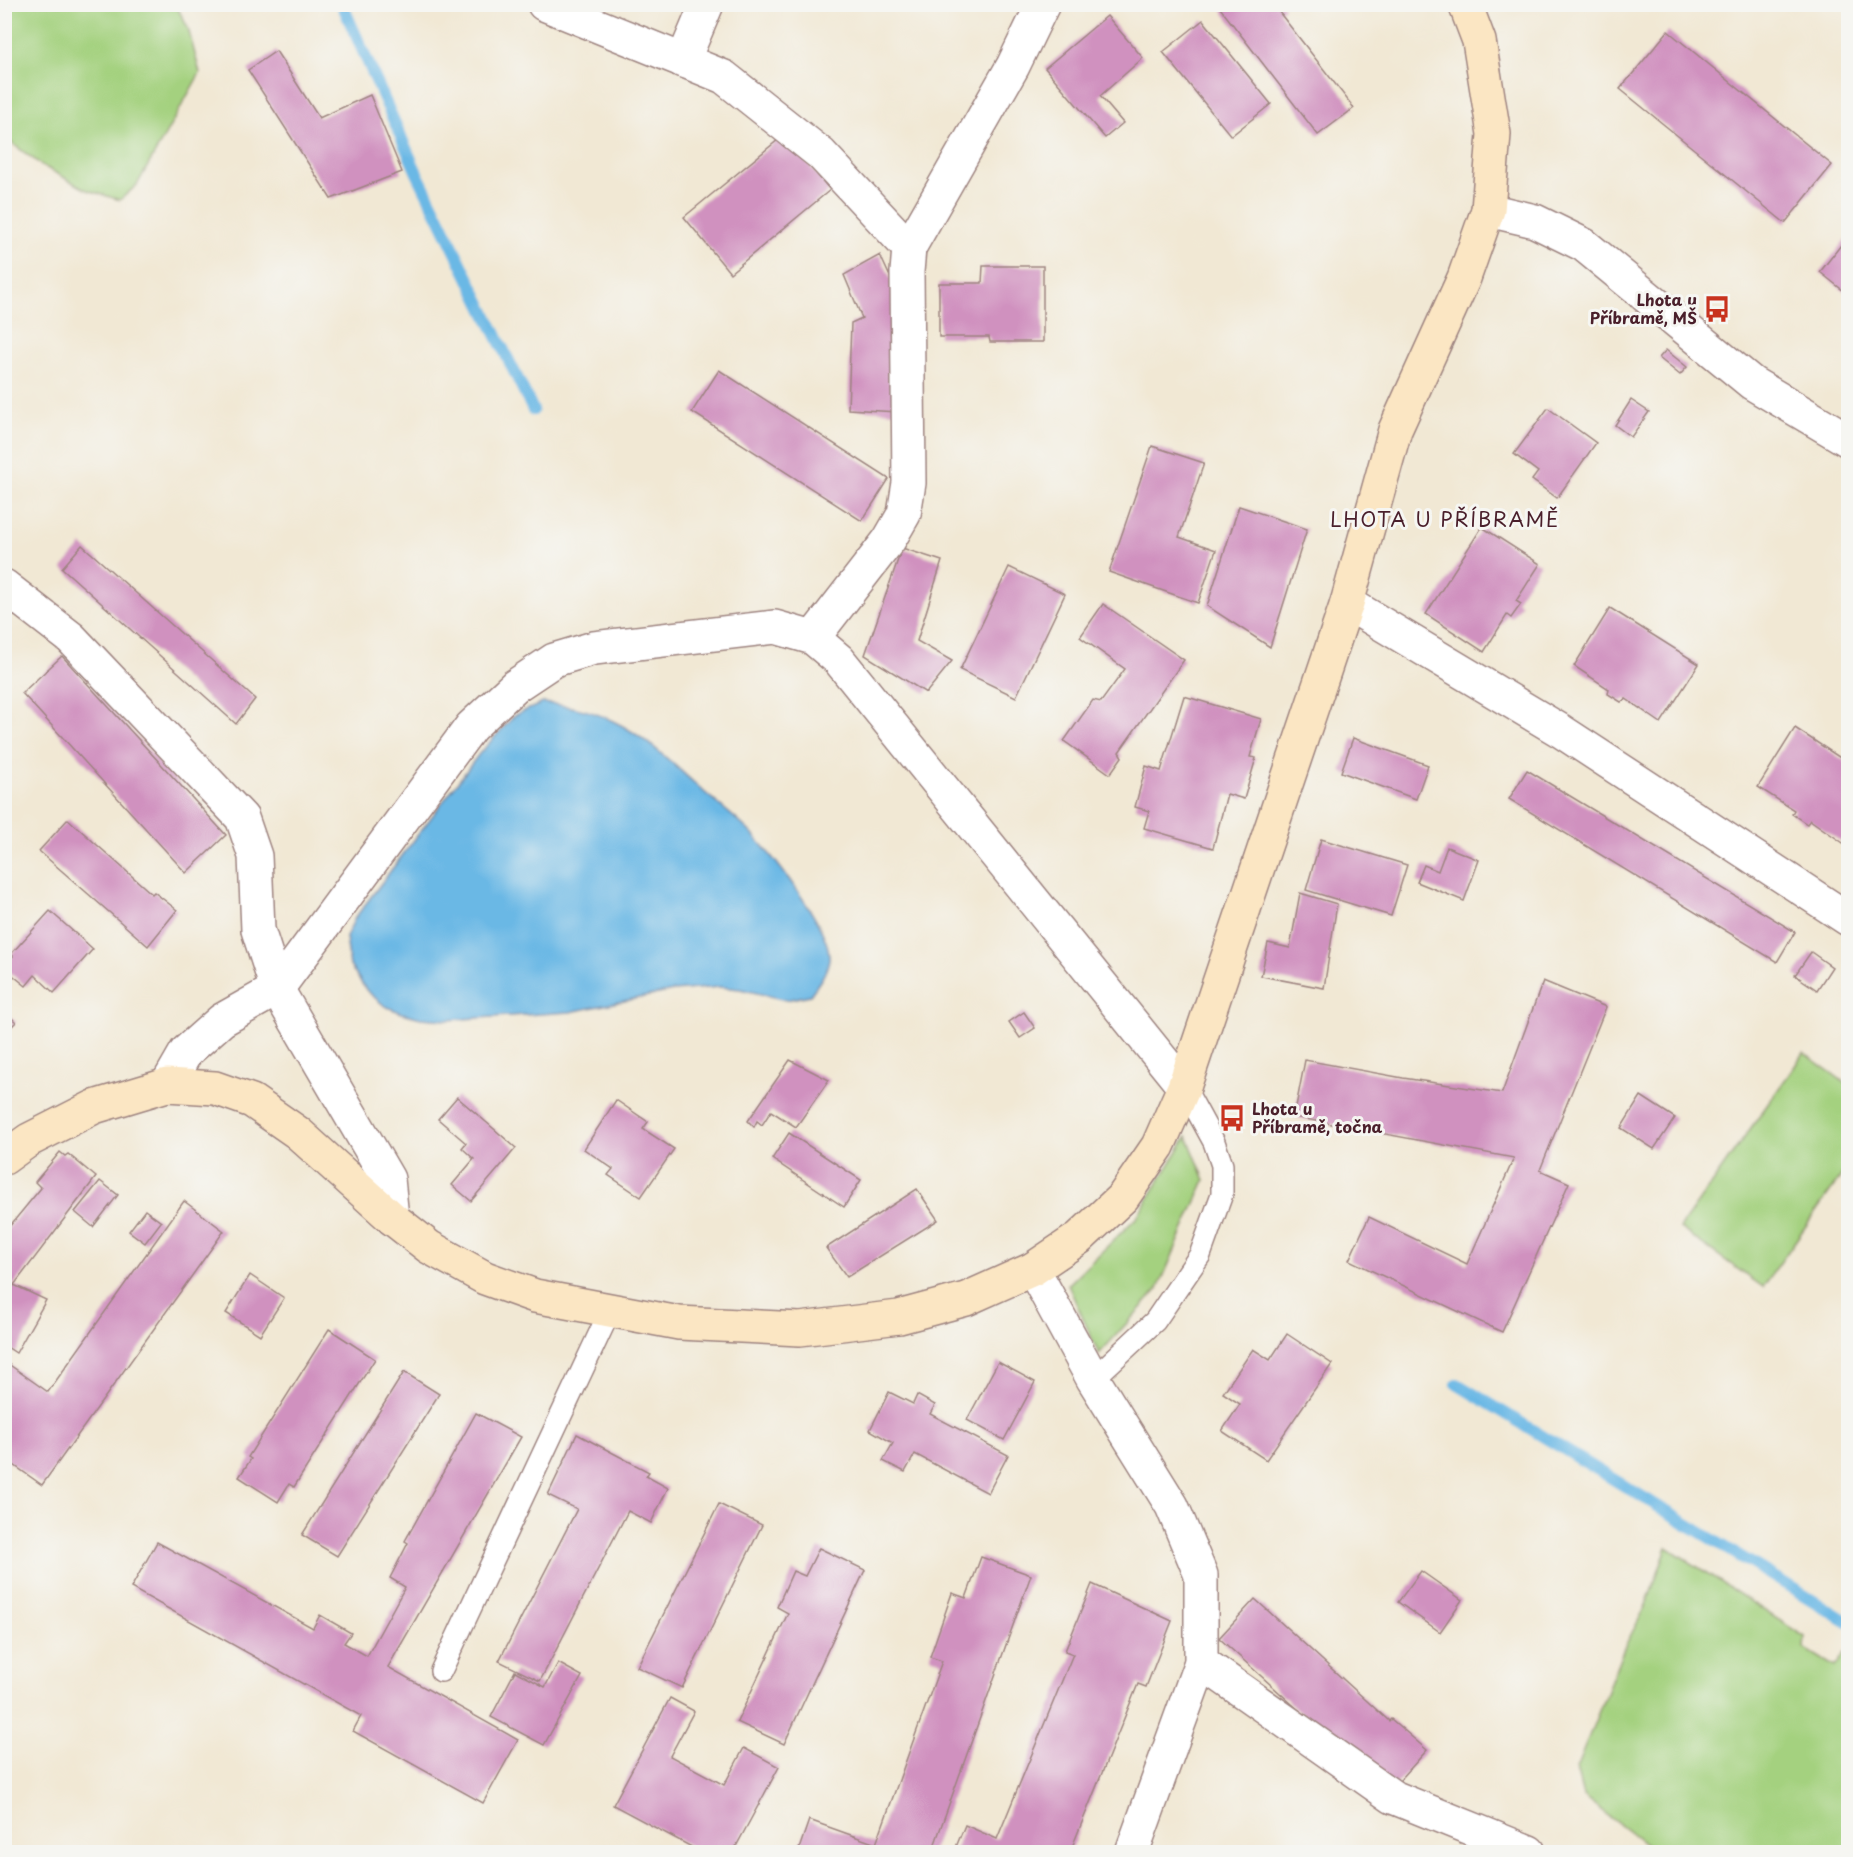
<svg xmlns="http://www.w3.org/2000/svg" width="1853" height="1857" viewBox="0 0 1853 1857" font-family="'Playpen Sans',sans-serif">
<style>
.green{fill:#a4d17f;stroke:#777855;stroke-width:1.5}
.water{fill:#6bb8e5;stroke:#5a6c88;stroke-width:1.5}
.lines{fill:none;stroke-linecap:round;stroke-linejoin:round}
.stream{stroke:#6bb8e5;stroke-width:12}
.building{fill:#d091bf}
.lane-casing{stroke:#9e8480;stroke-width:24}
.street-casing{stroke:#9e8480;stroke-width:36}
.secondary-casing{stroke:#9e8480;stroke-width:36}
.lane{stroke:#fff;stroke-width:21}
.street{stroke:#fff;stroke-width:33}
.secondary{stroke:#fbe6c3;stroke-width:33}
.labels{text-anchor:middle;stroke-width:6;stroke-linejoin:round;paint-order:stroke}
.poi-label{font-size:16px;font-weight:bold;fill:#4a1f2b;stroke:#f6f6f2;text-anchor:end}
.quarter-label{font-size:20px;letter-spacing:1.5px;fill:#4a1f2b;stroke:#f6f6f2}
</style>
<rect width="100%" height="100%" fill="#f6f6f2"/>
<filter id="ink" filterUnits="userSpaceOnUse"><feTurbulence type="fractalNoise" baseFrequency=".0167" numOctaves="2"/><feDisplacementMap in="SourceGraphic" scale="12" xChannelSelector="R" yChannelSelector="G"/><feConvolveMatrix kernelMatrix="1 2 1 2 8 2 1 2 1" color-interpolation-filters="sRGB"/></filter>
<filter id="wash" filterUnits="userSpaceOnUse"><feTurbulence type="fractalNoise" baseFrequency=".008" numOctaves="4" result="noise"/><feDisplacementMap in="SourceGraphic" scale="24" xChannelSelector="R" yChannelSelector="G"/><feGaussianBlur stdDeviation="1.35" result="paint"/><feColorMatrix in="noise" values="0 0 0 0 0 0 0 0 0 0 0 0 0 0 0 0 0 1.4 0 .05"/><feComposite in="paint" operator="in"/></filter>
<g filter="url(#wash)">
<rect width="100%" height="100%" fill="#f1e8d4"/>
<g class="green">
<polygon points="5,4 176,5 188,28 200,73 137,185 120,200 87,190 43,166 5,138"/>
<polygon points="1804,1053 1848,1085 1848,1166 1763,1287 1680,1228"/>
<polygon points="1187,1136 1205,1180 1158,1289 1099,1354 1068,1285 1137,1217"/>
<polygon points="1667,1547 1805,1637 1804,1648 1835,1667 1845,1653 1848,1655 1848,1852 1655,1852 1583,1796 1576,1769 1624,1648 1646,1606"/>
</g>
<path class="water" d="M 543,703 C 569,706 589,709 613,721 C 647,737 675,766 703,791 C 720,806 739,820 754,836 C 774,858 832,930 829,959 C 827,973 818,984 810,995 L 786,1000 L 740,989 L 720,987 L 673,991 L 570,1012 L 447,1020 L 421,1018 L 402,1013 L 385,1006 L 367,991 L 350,966 L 346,937 L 355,918 L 479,754 L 515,715 Z"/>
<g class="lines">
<g class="stream">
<polyline points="342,4 417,173 533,410"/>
<polyline points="1457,1384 1848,1622"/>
</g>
</g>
<g id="blocks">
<g class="building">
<polygon points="1217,4 1282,4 1284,8 1279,12 1354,108 1318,135"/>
<polygon points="1107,16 1143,58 1100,96 1123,123 1105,138 1045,68"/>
<polygon points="1203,20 1271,104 1231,136 1163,52"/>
<polygon points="1668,31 1832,165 1785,223 1620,89"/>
<polygon points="276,51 319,118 370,95 402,172 331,199 248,70"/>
<polygon points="784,135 830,190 730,273 684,217"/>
<polygon points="1848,236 1848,289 1845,292 1820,272"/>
<polygon points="880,255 901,301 897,412 848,409 851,323 862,318 844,275"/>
<polygon points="983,266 1043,266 1043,342 990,342 989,337 939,337 939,283 982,283"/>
<polygon points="1666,350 1687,367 1680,375 1659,358"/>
<polygon points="719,370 889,479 862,521 692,412"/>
<polygon points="1631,400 1649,412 1631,437 1615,425"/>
<polygon points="1548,408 1596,443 1557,498 1532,480 1538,472 1514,454"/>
<polygon points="1152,446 1204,463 1179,537 1216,550 1198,603 1109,572"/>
<polygon points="1239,506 1307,529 1270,647 1207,606"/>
<polygon points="1482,527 1540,564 1516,601 1521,604 1511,618 1507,615 1484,652 1426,614"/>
<polygon points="82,545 255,699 236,724 62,568"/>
<polygon points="902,548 942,561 917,641 952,661 926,693 865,655"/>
<polygon points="1009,567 1065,594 1016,697 960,670"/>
<polygon points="1103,604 1184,660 1119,752 1122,757 1110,774 1064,741 1093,700 1101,702 1125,669 1080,637"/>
<polygon points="1610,608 1699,664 1661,723 1626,699 1621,702 1608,694 1609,689 1574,666"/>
<polygon points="62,656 226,835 186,873 22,693"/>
<polygon points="1184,696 1261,719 1250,757 1256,758 1244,799 1227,794 1213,848 1144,828 1149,811 1135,807 1146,766 1161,771"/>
<polygon points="1795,728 1848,763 1848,841 1846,845 1810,820 1807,824 1792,814 1794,810 1758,787"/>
<polygon points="1353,738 1428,765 1416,799 1341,772"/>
<polygon points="1527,770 1795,932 1777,962 1509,799"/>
<polygon points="68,819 152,894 154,892 177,910 148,946 39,851"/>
<polygon points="1321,839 1407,865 1391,916 1306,890"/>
<polygon points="1447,847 1479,860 1464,901 1417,882 1424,865 1438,871"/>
<polygon points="1300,893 1337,904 1324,988 1261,976 1268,943 1290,948"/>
<polygon points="50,911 93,949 54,993 35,975 26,986 4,968 13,956 11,954"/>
<polygon points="1811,952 1832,967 1817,990 1795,975"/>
<polygon points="1543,981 1606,1007 1540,1170 1569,1183 1502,1332 1349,1260 1369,1217 1467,1264 1514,1158 1294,1117 1305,1060 1403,1078 1502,1093"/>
<polygon points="4,1011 16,1022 4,1034"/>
<polygon points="1024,1012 1035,1028 1020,1038 1009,1022"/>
<polygon points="790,1060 829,1080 796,1127 771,1111 762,1125 757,1121 754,1127 748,1121"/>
<polygon points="1641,1096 1675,1118 1654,1149 1621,1128"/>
<polygon points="457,1097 516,1148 471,1201 452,1185 474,1159 462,1148 466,1143 438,1119"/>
<polygon points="616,1100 648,1122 643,1129 674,1149 641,1197 608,1175 613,1169 584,1149"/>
<polygon points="789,1133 861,1180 844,1207 772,1159"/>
<polygon points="60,1152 65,1156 68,1154 96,1177 14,1285 4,1278 4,1233 41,1188 35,1182"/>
<polygon points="100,1181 118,1195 93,1227 75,1212"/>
<polygon points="917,1189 938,1220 847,1277 826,1248"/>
<polygon points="184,1201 224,1231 42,1485 4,1458 4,1361 48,1392"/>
<polygon points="145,1210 161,1222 145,1243 129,1231"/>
<polygon points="250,1275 284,1298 260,1335 226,1313"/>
<polygon points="14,1285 46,1300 16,1353 4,1345 4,1300"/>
<polygon points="329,1329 375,1359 294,1487 289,1484 278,1502 239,1477 251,1459 248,1457"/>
<polygon points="1287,1334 1332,1364 1266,1460 1222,1431 1240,1404 1223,1393 1253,1349 1270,1360"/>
<polygon points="998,1362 1035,1382 1004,1440 967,1420"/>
<polygon points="404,1372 439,1394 337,1556 302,1535"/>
<polygon points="889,1392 913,1404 917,1395 935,1405 930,1414 1008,1455 988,1493 915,1454 905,1472 883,1461 893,1443 870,1430"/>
<polygon points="476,1413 521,1437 388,1667 518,1740 483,1803 353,1731 361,1716 131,1588 157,1542 313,1628 320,1615 351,1633 344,1643 367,1656 405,1587 390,1578 408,1543 405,1541"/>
<polygon points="577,1434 649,1472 646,1476 668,1488 651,1523 628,1511 540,1681 499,1661 577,1509 548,1495"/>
<polygon points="719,1504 762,1525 682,1688 637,1667"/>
<polygon points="819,1548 865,1570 784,1744 737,1722 788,1613 777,1607 793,1571 805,1576"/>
<polygon points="981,1557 1031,1575 932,1852 798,1852 809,1820 876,1844 942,1661 930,1657 952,1593 966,1598"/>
<polygon points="1421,1571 1462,1600 1440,1632 1398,1602"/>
<polygon points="1092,1584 1172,1621 1146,1687 1138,1684 1070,1852 954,1852 965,1825 997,1839 1073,1654 1065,1651"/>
<polygon points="1255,1599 1389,1721 1391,1719 1427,1750 1393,1788 1355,1761 1219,1638"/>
<polygon points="558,1663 582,1676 544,1745 491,1717 515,1671 545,1687"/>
<polygon points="670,1698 694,1711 670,1756 724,1785 744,1748 779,1767 733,1852 701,1852 613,1805"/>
</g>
</g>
</g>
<g filter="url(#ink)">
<use href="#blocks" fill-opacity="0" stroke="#9e8480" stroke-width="1.5"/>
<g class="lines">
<defs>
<g id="lane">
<polyline points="1093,1379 1155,1321 1200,1255 1222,1194 1222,1165 1214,1142 1184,1087"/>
<polyline points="441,1671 610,1311"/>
</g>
<g id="street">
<polyline points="544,4 724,77 821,154 909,248"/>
<polyline points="683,61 707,4"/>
<polyline points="1488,210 1535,221 1584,245 1752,383 1848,440"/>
<polyline points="4,586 71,638 242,818 255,856 258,930 277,989 388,1179 392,1218"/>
<polyline points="1347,603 1561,731 1848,919"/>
<polyline points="813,638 889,540 904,514 909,483 907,272 909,248 1013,66 1043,4"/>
<polyline points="167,1085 186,1052 222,1020 277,989 471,727 515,686 554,660 594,648 775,627 813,638 839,660 1184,1087"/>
<polyline points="1033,1269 1093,1379 1172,1506 1201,1575 1201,1662 1132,1852"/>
<polyline points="1201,1662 1393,1797 1529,1852"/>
</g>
<polyline id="secondary" points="4,1158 29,1140 94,1107 167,1085 215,1088 252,1101 298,1133 392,1218 429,1247 485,1278 535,1296 679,1323 800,1329 899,1317 966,1299 1033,1269 1079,1238 1123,1197 1158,1146 1184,1087 1347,603 1395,430 1464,278 1488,210 1494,134 1479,41 1465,4"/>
</defs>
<use href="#lane" class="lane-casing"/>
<use href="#street" class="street-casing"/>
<use href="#secondary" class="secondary-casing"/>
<use href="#lane" class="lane"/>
<use href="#street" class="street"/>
<use href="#secondary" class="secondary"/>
</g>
</g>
<defs>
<symbol id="bus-bare" viewBox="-9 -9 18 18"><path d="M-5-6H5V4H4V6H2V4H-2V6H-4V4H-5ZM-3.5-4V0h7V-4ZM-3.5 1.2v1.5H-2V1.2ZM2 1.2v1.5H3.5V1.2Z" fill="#c8321e" stroke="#f6f6f2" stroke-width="2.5" paint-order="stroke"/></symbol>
</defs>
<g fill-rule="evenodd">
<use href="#bus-bare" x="1698" y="290" width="38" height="38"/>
<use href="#bus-bare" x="1213" y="1099" width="38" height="38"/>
</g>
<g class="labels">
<g class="poi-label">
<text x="1697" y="306">Lhota u<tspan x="1697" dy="18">Příbramě, MŠ</tspan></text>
<text x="1252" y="1115" text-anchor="start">Lhota u<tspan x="1252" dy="18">Příbramě, točna</tspan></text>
</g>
<g class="quarter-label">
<text x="1445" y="527">LHOTA U PŘÍBRAMĚ</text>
</g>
</g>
<rect width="1853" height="1857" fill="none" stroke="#f6f6f2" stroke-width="24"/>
</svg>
